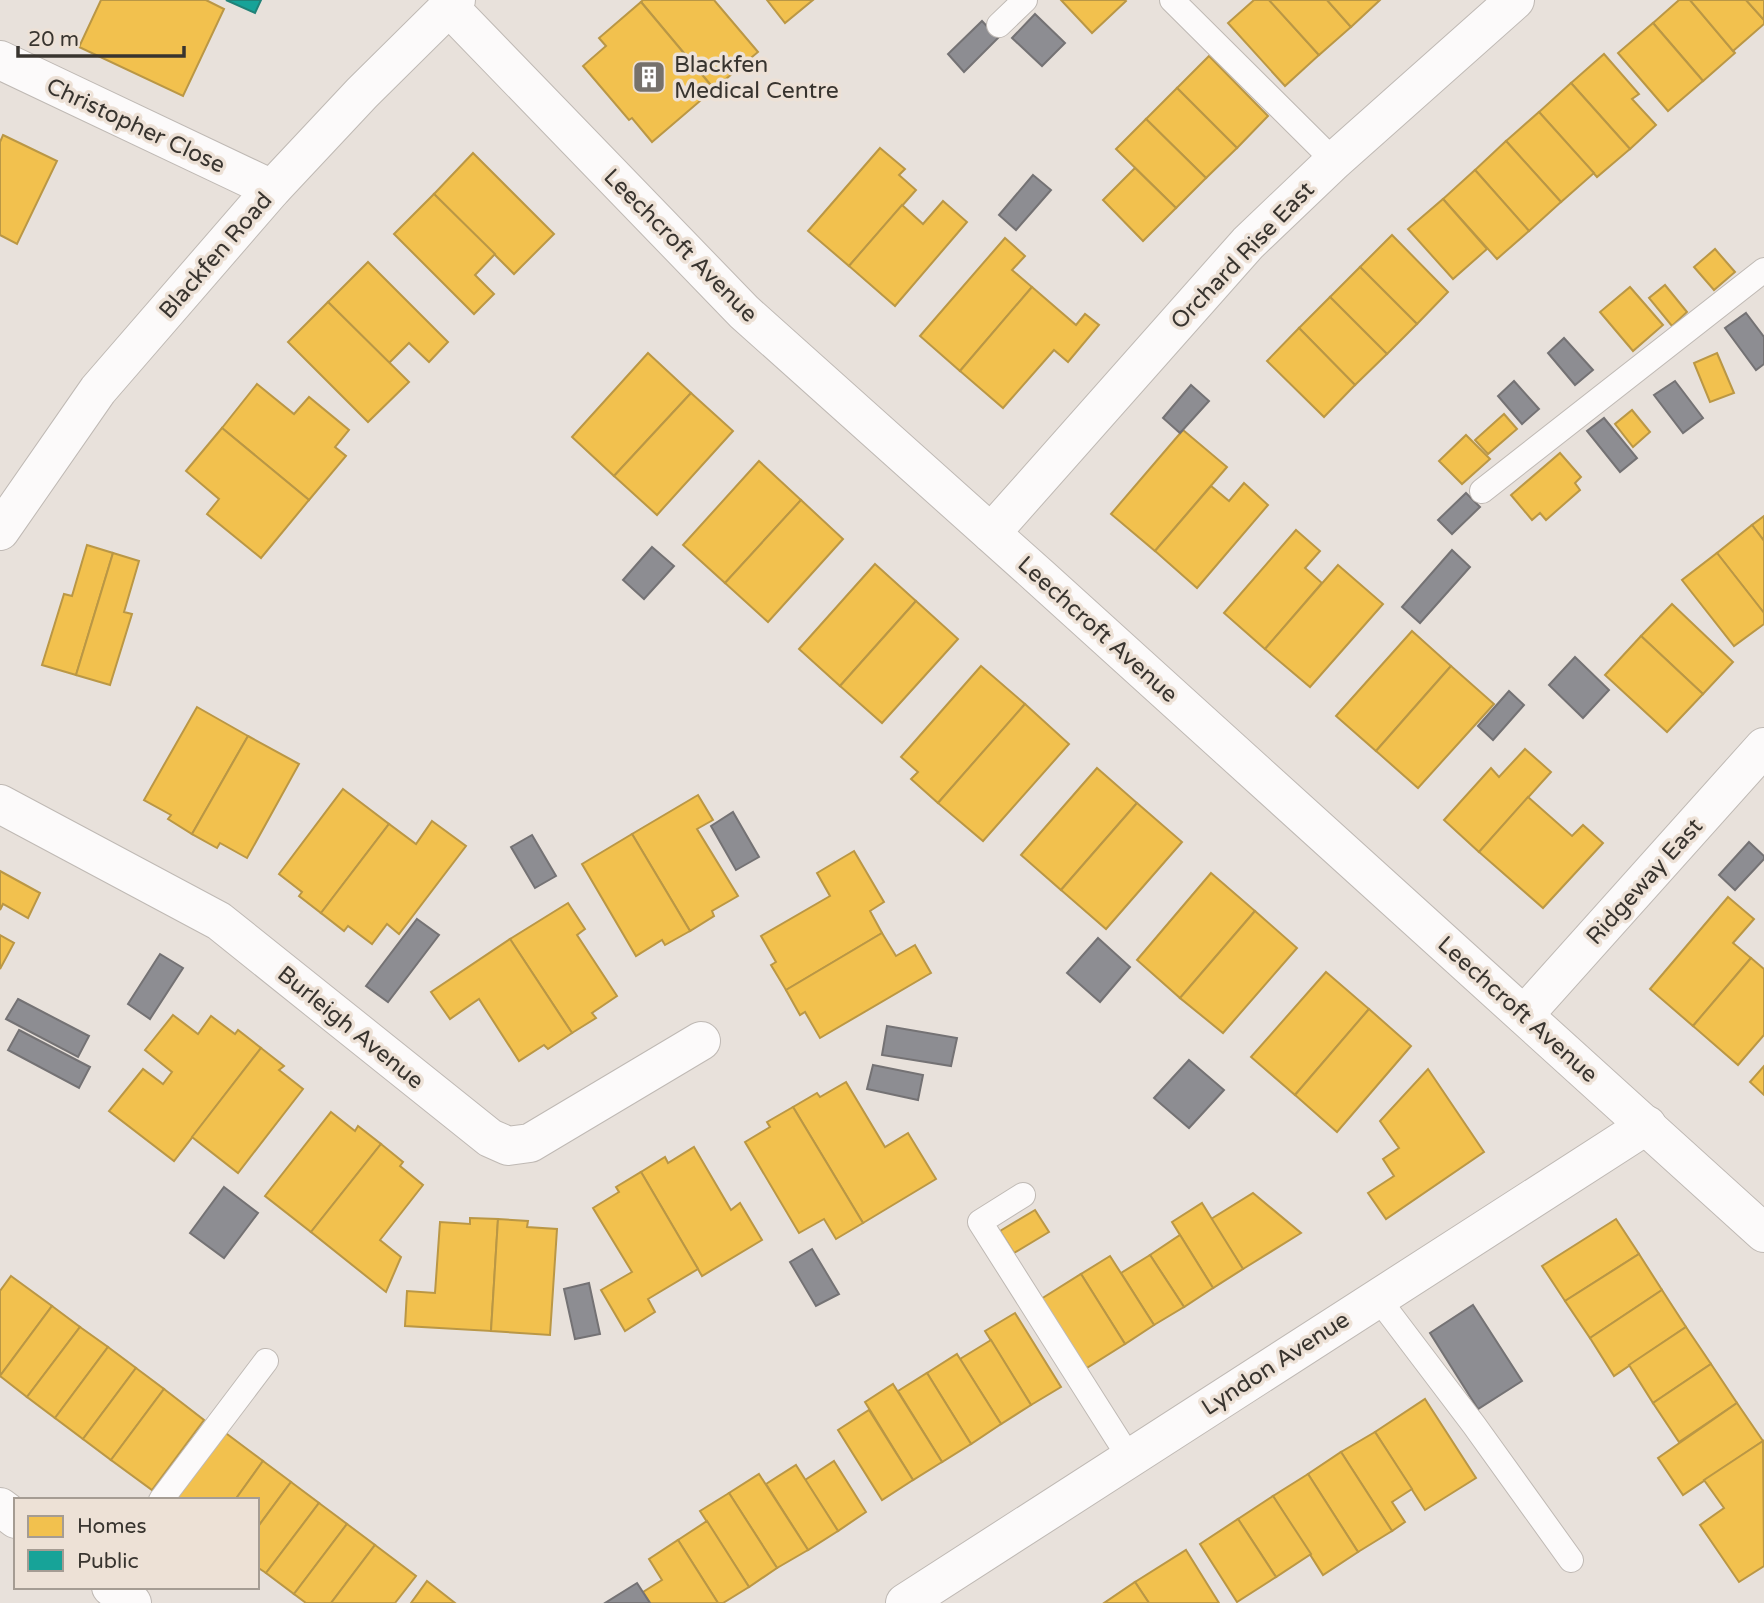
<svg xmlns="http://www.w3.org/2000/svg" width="1764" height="1603" viewBox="0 0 1764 1603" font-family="'Varela Round',sans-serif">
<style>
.homes{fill:#f2c14e;stroke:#ba9745;stroke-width:2}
.public{fill:#17a398;stroke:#218278;stroke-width:2}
.industry{fill:#8d8d92;stroke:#747274;stroke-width:2}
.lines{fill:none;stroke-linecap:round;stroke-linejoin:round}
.lane-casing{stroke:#bfb9b4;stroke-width:26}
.street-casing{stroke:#bfb9b4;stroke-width:40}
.primary-casing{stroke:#bfb9b4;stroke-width:40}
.lane{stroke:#fcfafa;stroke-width:24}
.street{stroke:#fcfafa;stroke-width:38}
.primary{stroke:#fcfafa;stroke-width:38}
.labels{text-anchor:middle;stroke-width:7;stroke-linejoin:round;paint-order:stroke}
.poi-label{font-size:23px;fill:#38342f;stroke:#ede1d6;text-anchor:start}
.street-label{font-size:23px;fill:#38342f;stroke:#ede1d6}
</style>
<rect width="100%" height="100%" fill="#e8e1db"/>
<g class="homes">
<polygon points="101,0 206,0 224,9 183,96 79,47"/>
<polygon points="643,0 714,0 758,52 714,89 641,2"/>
<polygon points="767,0 813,0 785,23"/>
<polygon points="1061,0 1125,0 1126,1 1092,33"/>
<polygon points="1254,0 1269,0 1319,55 1285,86 1228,23"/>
<polygon points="1269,0 1327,0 1351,27 1319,55"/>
<polygon points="1327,0 1380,0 1351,27"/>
<polygon points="1679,0 1690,0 1735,53 1703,81 1653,23"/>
<polygon points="1690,0 1746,0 1764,20 1764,24 1733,51"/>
<polygon points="1746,0 1764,0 1764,20"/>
<polygon points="641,2 714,89 652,142 632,118 629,120 583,66 606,46 599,38"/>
<polygon points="1653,23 1703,81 1668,111 1618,53"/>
<polygon points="1604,54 1639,94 1632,99 1656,125 1630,149 1571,83"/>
<polygon points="1209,56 1268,116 1237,148 1177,88"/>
<polygon points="1571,83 1630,149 1597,177 1539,112"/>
<polygon points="1177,88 1237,148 1206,178 1146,119"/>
<polygon points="1539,112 1594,173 1561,202 1506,141"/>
<polygon points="1146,119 1206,178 1176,208 1116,149"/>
<polygon points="3,135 57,161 17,244 0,235 0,142"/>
<polygon points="1506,141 1561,202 1529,231 1475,170"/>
<polygon points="880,148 905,169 899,175 916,190 849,266 808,231"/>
<polygon points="473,153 554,234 514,274 434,194"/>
<polygon points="1135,168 1176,208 1143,241 1103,200"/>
<polygon points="1475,170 1529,231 1497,259 1443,199"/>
<polygon points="434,194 495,254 475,275 494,294 474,314 394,234"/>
<polygon points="1443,199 1487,249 1453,279 1408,229"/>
<polygon points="943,201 967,222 895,306 849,266 902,205 923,224"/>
<polygon points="1392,235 1448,292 1417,324 1360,267"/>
<polygon points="1005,238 1025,256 1012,270 1032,287 960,371 920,336"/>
<polygon points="1715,249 1735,272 1714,290 1694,267"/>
<polygon points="368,262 448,342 429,362 409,343 389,363 328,302"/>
<polygon points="1360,267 1417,324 1387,354 1330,297"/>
<polygon points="1665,285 1687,312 1672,326 1649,298"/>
<polygon points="1032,287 1076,325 1085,314 1099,325 1068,362 1054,350 1003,408 960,371"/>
<polygon points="1630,287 1663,325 1633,351 1600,312"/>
<polygon points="1330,297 1387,354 1355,385 1299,328"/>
<polygon points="328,302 409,382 368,422 288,342"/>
<polygon points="1299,328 1355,385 1324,417 1267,361"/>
<polygon points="648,353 691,393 614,476 572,437"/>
<polygon points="1717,353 1734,393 1710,402 1694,363"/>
<polygon points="257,384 294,414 309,397 349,430 335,447 346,456 309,500 222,428"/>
<polygon points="691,393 733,431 657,515 614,476"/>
<polygon points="1632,410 1650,432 1633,447 1615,424"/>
<polygon points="1504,414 1517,429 1488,454 1475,440"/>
<polygon points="222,428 309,500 261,558 207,514 219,499 186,471"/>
<polygon points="1183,430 1227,467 1155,551 1111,514"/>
<polygon points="1466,435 1490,459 1462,484 1439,461"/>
<polygon points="1560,453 1581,477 1575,483 1580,490 1546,520 1540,513 1532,520 1511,495"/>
<polygon points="759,461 801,500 725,583 683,545"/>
<polygon points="1244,483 1268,505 1197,588 1155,551 1211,486 1229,501"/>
<polygon points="801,500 843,539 768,622 725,583"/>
<polygon points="1764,516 1764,541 1752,525"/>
<polygon points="1752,525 1764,541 1764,613 1717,553"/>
<polygon points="1296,530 1320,551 1305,568 1322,583 1265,649 1224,613"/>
<polygon points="87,545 113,553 76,675 42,665 64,594 72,596"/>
<polygon points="113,553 139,561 124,612 132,614 110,685 76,675"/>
<polygon points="1717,553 1764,613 1764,624 1734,646 1682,580"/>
<polygon points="875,564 916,601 840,686 799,649"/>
<polygon points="1338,565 1383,604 1310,687 1265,649"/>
<polygon points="916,601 958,639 882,723 840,686"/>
<polygon points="1672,604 1733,662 1703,694 1641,636"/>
<polygon points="1412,631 1451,666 1376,751 1336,716"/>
<polygon points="1641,636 1703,694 1667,732 1605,675"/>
<polygon points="981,666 1025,704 938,803 911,779 918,772 901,757"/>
<polygon points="1451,666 1494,704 1418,788 1376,751"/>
<polygon points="1025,704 1069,744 983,841 938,803"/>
<polygon points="197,707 248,736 192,834 168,819 171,815 144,800"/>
<polygon points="248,736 299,764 247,858 220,843 217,848 192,834"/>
<polygon points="1525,749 1551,772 1479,852 1444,820 1491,768 1499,777"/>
<polygon points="1097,768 1137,803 1061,890 1021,855"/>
<polygon points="343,789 389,824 321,913 299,896 302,892 279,874"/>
<polygon points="698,795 713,820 697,829 738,896 712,911 714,916 690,931 632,834"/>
<polygon points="1528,797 1572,836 1583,825 1603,843 1543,908 1479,852"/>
<polygon points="1137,803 1182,842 1106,929 1061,890"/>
<polygon points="432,821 466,846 399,934 387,924 372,944 348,926 344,931 321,913 389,824 416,844"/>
<polygon points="632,834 690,931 665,945 662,940 636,956 582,864"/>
<polygon points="854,851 884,902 870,911 882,933 786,990 771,965 776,962 761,936 830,896 817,873"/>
<polygon points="0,871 40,893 28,918 3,904 0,910"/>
<polygon points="1211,873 1255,911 1180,998 1137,960"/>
<polygon points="1728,897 1754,919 1733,943 1751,958 1693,1026 1650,989"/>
<polygon points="568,903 585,929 577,935 617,996 592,1013 596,1018 572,1033 510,939"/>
<polygon points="1255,911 1297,948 1223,1033 1180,998"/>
<polygon points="882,933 896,956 915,945 931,973 820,1038 805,1012 800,1015 786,990"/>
<polygon points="0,935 14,943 0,969"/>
<polygon points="510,939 572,1033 548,1049 544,1045 519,1061 479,999 450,1019 431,992"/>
<polygon points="1751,958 1764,969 1764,1035 1738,1065 1693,1026"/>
<polygon points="1326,972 1369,1009 1295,1095 1251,1057"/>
<polygon points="1369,1009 1411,1046 1337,1132 1295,1095"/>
<polygon points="173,1015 198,1034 211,1016 235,1034 238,1030 261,1048 174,1161 109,1111 143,1069 163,1084 172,1072 145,1050"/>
<polygon points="261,1048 284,1066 279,1070 303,1089 238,1173 192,1137"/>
<polygon points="1764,1066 1764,1095 1750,1082"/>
<polygon points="1428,1069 1484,1152 1386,1219 1368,1193 1394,1176 1383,1159 1399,1148 1380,1121"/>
<polygon points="846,1082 885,1147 908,1133 936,1179 863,1223 793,1107 817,1093 820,1097"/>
<polygon points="793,1107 863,1223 836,1239 824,1219 799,1233 745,1142 770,1127 767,1122"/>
<polygon points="331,1112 355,1131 358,1126 381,1144 311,1232 265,1196"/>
<polygon points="381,1144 403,1162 400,1166 423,1185 380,1240 401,1257 386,1292 311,1232"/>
<polygon points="694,1147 731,1210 740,1203 762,1240 702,1276 641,1172 665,1157 668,1163"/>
<polygon points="641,1172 698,1269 648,1299 655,1312 625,1331 601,1290 632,1272 593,1208 619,1192 616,1187"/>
<polygon points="1253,1193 1301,1233 1243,1269 1211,1219"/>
<polygon points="1202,1203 1243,1269 1213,1288 1172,1222"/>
<polygon points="1035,1210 1049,1232 1014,1253 1000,1231"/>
<polygon points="470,1218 498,1219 491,1331 405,1326 407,1291 435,1293 440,1222 470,1224"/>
<polygon points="498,1219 528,1221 527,1227 557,1229 550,1335 491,1331"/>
<polygon points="1616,1219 1639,1254 1565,1301 1542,1266"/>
<polygon points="1180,1235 1213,1288 1184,1307 1150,1255"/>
<polygon points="1639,1254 1662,1290 1590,1338 1565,1301"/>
<polygon points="1150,1255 1184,1307 1154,1325 1121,1273"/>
<polygon points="1110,1256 1154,1325 1125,1344 1081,1274"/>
<polygon points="1081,1274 1125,1344 1085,1369 1041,1299"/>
<polygon points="11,1276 52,1306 0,1376 0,1291"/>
<polygon points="1662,1290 1686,1327 1614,1376 1590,1338"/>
<polygon points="52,1306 80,1327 27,1397 0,1376"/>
<polygon points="1015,1313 1061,1387 1031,1405 985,1331"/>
<polygon points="80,1327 108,1347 55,1418 27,1397"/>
<polygon points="1686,1327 1711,1364 1653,1403 1629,1365"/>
<polygon points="991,1340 1031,1405 1001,1424 960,1359"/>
<polygon points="108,1347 136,1368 83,1439 55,1418"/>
<polygon points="957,1354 1001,1424 971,1444 927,1373"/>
<polygon points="1711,1364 1737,1403 1679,1442 1653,1403"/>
<polygon points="136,1368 164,1389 111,1460 83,1439"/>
<polygon points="927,1373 971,1444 942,1462 898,1391"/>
<polygon points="893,1384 942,1462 913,1480 865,1402"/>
<polygon points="164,1389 204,1420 152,1490 111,1460"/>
<polygon points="1425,1399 1476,1478 1425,1510 1375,1432"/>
<polygon points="1737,1403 1763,1441 1683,1495 1658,1458"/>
<polygon points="869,1410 913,1480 882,1500 838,1430"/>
<polygon points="223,1431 263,1461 235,1500 171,1500"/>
<polygon points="1375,1432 1412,1489 1392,1502 1405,1522 1392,1531 1341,1452"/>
<polygon points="1763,1441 1764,1566 1739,1582 1700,1525 1724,1508 1704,1480"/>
<polygon points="1341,1452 1392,1531 1358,1552 1308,1474"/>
<polygon points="263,1461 291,1482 257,1528 257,1500 235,1500"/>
<polygon points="834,1461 866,1512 838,1531 805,1480"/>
<polygon points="796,1465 838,1531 808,1550 766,1484"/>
<polygon points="759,1474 808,1550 777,1568 729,1493"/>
<polygon points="1308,1474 1358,1552 1323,1575 1273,1496"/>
<polygon points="291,1482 319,1503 266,1573 257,1567 257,1528"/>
<polygon points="729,1493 777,1568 749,1587 700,1511"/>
<polygon points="1273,1496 1311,1554 1276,1577 1238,1519"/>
<polygon points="319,1503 347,1524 294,1594 266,1573"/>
<polygon points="1238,1519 1276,1577 1237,1602 1200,1544"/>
<polygon points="707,1521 749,1587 723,1603 718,1603 678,1540"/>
<polygon points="347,1524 375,1545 331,1603 306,1603 294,1594"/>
<polygon points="678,1540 718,1603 650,1603 643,1592 662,1580 649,1559"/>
<polygon points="375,1545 416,1576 395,1603 331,1603"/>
<polygon points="1186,1550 1219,1603 1149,1603 1135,1582"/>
<polygon points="427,1581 455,1603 411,1603"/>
<polygon points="1135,1582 1149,1603 1104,1603"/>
</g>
<polygon class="public" points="226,0 261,0 255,13"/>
<g class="industry">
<polygon points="1035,14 1065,43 1042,66 1012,38"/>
<polygon points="982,21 998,38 964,72 948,54"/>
<polygon points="1033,175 1051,190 1016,230 999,215"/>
<polygon points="1746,313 1764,337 1764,364 1756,370 1725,328"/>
<polygon points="1564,338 1593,370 1575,385 1548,353"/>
<polygon points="1514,381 1539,409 1522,424 1498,396"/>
<polygon points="1675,381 1703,418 1683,433 1654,395"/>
<polygon points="1191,385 1209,401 1180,433 1163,418"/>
<polygon points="1604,418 1637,458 1620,472 1587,431"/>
<polygon points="1466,493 1480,507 1452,534 1438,520"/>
<polygon points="652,547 674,566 644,599 623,580"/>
<polygon points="1452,550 1470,567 1420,623 1402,607"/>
<polygon points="1575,657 1609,690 1583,718 1549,685"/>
<polygon points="1509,691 1524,705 1493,740 1478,726"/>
<polygon points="733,812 759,857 736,870 711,826"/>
<polygon points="532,835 556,876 535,888 511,847"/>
<polygon points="1749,842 1764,856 1764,859 1735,890 1719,875"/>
<polygon points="417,919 439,935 388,1002 366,986"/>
<polygon points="1098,938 1130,967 1100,1002 1067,973"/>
<polygon points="160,954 183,968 150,1019 128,1004"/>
<polygon points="18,999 89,1036 78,1057 6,1019"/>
<polygon points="887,1026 957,1038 951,1066 882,1055"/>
<polygon points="19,1030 90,1067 79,1088 8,1050"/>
<polygon points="1189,1060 1224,1090 1189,1128 1154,1098"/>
<polygon points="873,1065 923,1075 918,1100 867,1089"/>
<polygon points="224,1187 258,1213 224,1258 190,1233"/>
<polygon points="812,1249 839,1294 816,1306 790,1262"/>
<polygon points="589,1283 600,1334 575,1339 564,1289"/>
<polygon points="1473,1305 1522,1381 1478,1409 1430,1333"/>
<polygon points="637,1583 650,1603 605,1603"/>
</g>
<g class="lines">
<defs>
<g id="lane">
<polyline points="1172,0 1334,161"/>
<polyline points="999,25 1025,0"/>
<polyline points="1482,491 1764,270"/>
<polyline points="1023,1195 980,1222 1129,1457"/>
<polyline points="1377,1297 1474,1425 1571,1560"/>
<polyline points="161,1500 266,1361"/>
</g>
<g id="street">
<polyline points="449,7 744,312 1040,577 1764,1233"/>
<polyline points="0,60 272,189"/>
<polyline points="991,533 1248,243 1334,161 1515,0"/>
<polyline points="0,804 219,921 490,1138 508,1146 530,1143 701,1041"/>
<polyline points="1524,1015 1764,747"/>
<polyline points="0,1507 16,1519"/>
<polyline points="111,1587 132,1603"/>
<polyline points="905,1603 1647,1125"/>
</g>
<polyline id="primary" points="0,531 98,390 272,189 362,93 456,0"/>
</defs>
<use href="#lane" class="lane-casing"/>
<use href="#street" class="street-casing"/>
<use href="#primary" class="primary-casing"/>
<use href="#lane" class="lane"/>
<use href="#street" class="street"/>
<use href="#primary" class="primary"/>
</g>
<defs>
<symbol id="building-square" viewBox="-11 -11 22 22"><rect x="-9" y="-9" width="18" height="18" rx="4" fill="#76716b" stroke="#ede1d6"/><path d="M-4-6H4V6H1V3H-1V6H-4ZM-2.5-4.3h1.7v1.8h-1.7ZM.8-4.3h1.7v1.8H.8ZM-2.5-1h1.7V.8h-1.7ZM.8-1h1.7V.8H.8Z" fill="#fff"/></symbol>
</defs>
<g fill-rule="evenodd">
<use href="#building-square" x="630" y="58" width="38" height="38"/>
</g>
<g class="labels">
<g class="poi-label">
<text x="674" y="72">Blackfen<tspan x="674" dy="26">Medical Centre</tspan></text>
</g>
<g class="street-label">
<text transform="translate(136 125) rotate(25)" y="8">Christopher Close</text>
<text transform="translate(681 245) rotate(45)" y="8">Leechcroft Avenue</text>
<text transform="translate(215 255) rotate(-49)" y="8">Blackfen Road</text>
<text transform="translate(1242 255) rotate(-46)" y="8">Orchard Rise East</text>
<text transform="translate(1098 629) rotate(42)" y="8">Leechcroft Avenue</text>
<text transform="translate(1644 881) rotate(-48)" y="8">Ridgeway East</text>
<text transform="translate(1518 1009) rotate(42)" y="8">Leechcroft Avenue</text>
<text transform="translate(351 1027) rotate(39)" y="8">Burleigh Avenue</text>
<text transform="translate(1275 1363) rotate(-33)" y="8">Lyndon Avenue</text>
</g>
</g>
<rect x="14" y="1498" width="245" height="91" fill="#ede1d6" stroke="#a59c93" stroke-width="2"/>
<rect x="28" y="1516" width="35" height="21" fill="#f2c14e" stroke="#a59c93" stroke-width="2"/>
<text x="77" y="1533" font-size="21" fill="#38342f">Homes</text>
<rect x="28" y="1550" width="35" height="21" fill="#17a398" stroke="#a59c93" stroke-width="2"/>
<text x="77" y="1568" font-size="21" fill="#38342f">Public</text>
<path d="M18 46v10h166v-10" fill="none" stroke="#38342f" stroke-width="3.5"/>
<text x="28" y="46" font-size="21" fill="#38342f" stroke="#ede1d6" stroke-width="5" paint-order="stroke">20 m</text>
</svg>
